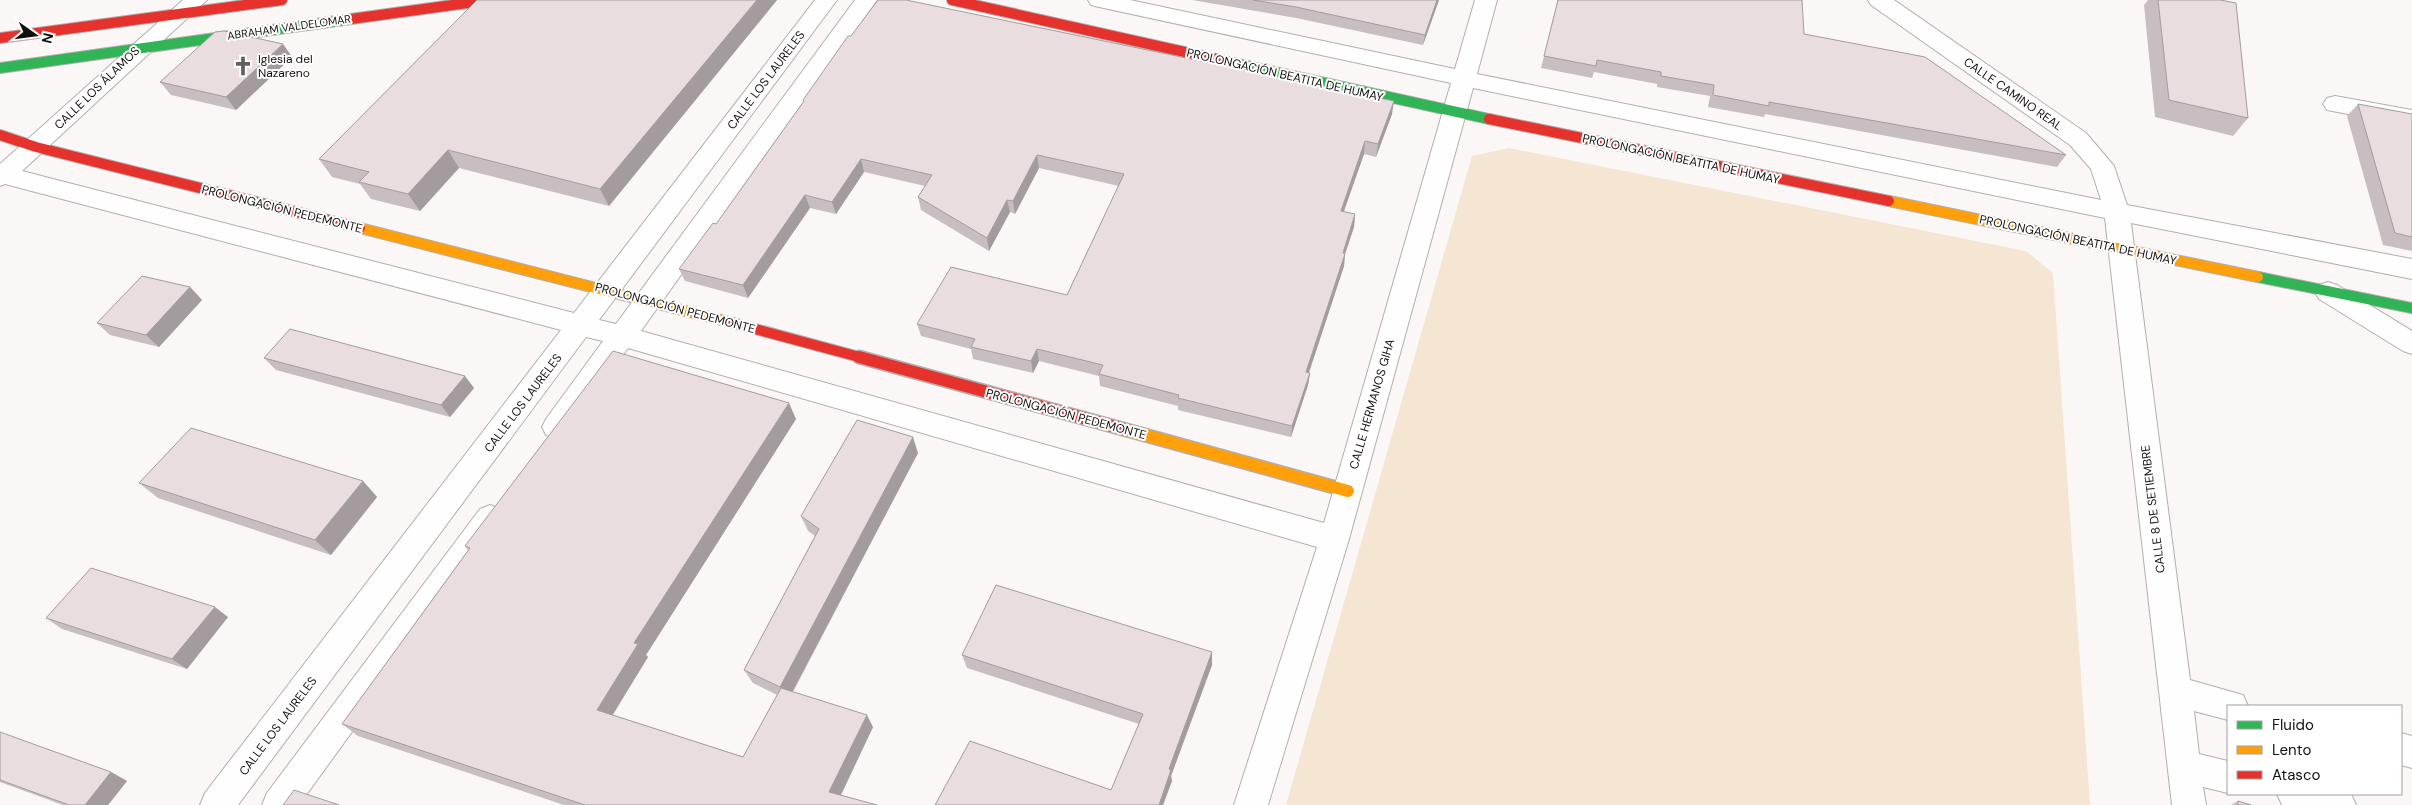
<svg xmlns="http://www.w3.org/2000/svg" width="2412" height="805" viewBox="0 0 2412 805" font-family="'DM Sans',sans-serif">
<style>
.green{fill:#f4e6d2}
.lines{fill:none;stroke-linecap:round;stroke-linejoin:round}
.street-casing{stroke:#b3aeae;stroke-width:2}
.fast-casing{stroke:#b3aeae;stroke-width:12}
.slow-far1-casing{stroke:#b3aeae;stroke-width:12}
.slow-casing{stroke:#b3aeae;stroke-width:15}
.jam-far1-casing{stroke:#b3aeae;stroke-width:12}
.jam-casing{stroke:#b3aeae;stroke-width:15}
.street{fill:#fffefe;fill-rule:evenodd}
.fast{stroke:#30b455;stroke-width:10}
.slow-far1{stroke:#ff9f0a;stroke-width:10}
.slow{stroke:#ff9f0a;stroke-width:12}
.jam-far1{stroke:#e5322d;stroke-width:10}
.jam{stroke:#e5322d;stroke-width:12}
.wall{fill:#c8bec1}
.shaded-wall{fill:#a39b9d}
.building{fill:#e9dde0;stroke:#a39b9d}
.labels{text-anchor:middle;stroke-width:4;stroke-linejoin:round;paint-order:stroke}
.far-street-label{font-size:11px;fill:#140f0f;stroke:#fff}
.poi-label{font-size:12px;fill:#140f0f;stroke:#fff;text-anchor:start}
.street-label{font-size:12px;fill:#140f0f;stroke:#fff}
</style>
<rect width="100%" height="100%" fill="#fcf7f7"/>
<polygon class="green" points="1509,148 2026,251 2053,273 2090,805 1286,805 1472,156"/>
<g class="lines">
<defs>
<g id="street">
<polygon points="183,0 207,0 22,171 574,313 815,0 837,0 599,320 616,324 855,0 877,0 641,331 1324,523 1451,83 1099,7 1091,5 1088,0 1130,0 1455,69 1475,0 1497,0 1477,74 2101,200 2091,169 2070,145 1871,5 1868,0 1894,0 2086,133 2114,166 2127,205 2412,259 2412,279 2131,223 2190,680 2243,695 2248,706 2228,706 2228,720 2194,711 2199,754 2228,761 2228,793 2203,787 2206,805 2172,805 2105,218 1473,88 1349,539 1268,805 1234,805 1317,547 628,348 566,435 556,438 546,435 542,427 546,419 603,341 586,337 238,805 200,805 205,793 561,330 5,184 0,186 0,164"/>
<polygon points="2335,96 2412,110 2412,126 2327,110 2323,104 2327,98"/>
<polygon points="2328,282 2337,285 2412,331 2412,354 2403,351 2319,299 2315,292 2319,285"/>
<polygon points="490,505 500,509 505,518 500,527 299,805 262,805 267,793 480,509"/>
<polygon points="2401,733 2412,736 2412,768 2401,765"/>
<polygon points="2277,794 2351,794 2356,805 2282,805"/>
</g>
<g id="fast">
<polyline points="1234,63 1489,119"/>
<polyline points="0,68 351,19"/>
<polyline points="2258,277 2412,308"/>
</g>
<g id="slow-far1">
<polyline points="1889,201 2258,277"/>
<polyline points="360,228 733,323"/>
</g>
<polyline id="slow" points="1123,429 1348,491"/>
<g id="jam-far1">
<polyline points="952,0 1234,63"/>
<polyline points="351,19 489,0"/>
<polyline points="0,38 282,0"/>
<polyline points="1489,119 1889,201"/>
<polyline points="0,135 36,147 360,228"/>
<polyline points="733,323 863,358"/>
</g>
<polyline id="jam" points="859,357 1123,429"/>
</defs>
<use href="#street" class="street-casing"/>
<use href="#fast" class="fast-casing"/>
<use href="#slow-far1" class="slow-far1-casing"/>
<use href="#slow" class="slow-casing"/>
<use href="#jam-far1" class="jam-far1-casing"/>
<use href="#jam" class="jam-casing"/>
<use href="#street" class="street"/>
<use href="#fast" class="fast"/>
<use href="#slow-far1" class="slow-far1"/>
<use href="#slow" class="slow"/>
<use href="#jam-far1" class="jam-far1"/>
<use href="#jam" class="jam"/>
</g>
<g class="wall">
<polygon points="477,0 777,0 609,206 459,168 420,211 371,199 360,184 332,177 319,159"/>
<polygon points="1192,0 1439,0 1423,45 1296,18"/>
<polygon points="1558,0 1804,34 2066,155 2057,167 1765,114 1764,117 1708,107 1710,96 1657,87 1657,84 1594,72 1592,78 1541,68"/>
<polygon points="2148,0 2220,0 2248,118 2233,136 2155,117 2144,5"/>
<polygon points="283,44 292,57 236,110 171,95 160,82"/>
<polygon points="803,100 1392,114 1376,157 1364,154 1344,212 1355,214 1354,227 1345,254 1344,266 1309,373 1310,373 1308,385 1291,437 1178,410 1178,406 1100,386 1099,376 1039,361 1033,373 973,359 971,349 921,336 917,324 1067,295 1119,186 1039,168 1015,214 1010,212 989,251 921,210 918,197 925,186 864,172 836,214 810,208 748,298 685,281 679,269 716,224 803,102"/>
<polygon points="2358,104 2412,114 2412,251 2383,245 2347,116"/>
<polygon points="190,287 202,300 159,347 110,335 97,323"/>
<polygon points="264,358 474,388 450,417 276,370"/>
<polygon points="796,419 646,655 648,657 613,715 743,757 777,695 753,683 744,670 815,536 808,531 801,516 918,453 793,692 873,727 841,795 877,805 564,805 358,736 342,724 468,550 465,546"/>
<polygon points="363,481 377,497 331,555 158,498 139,483"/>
<polygon points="228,617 187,669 62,629 46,618"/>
<polygon points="1212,652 1212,665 1171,776 1172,781 1163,805 935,805 1111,790 1139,724 967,668 962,655"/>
<polygon points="0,733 111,772 127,781 108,805 63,805 0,782"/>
<polygon points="2238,801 2251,805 2231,805"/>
</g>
<g class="shaded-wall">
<polygon points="757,0 777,0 609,206 600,189"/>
<polygon points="1437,0 1439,0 1423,45 1425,35"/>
<polygon points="283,44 292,57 236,110 226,97"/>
<polygon points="1394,101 1392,114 1376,157 1378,144"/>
<polygon points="1365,141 1364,154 1339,224 1341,211"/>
<polygon points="448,150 459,168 420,211 408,194"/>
<polygon points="1037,155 1039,168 1015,214 1013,201"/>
<polygon points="861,159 864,172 836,214 832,202"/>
<polygon points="805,195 810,208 748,298 743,285"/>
<polygon points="1007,200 1010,212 989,251 987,238"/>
<polygon points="1355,214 1354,227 1344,257 1345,254 1344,266 1305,384 1306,372"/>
<polygon points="190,287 202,300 159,347 146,335"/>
<polygon points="1037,349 1039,361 1033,373 1031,361"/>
<polygon points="1310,373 1308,385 1291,437 1292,426"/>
<polygon points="465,376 474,388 450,417 441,405"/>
<polygon points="789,403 796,419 646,655 648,657 608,722 597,710 634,643"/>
<polygon points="913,437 918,453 788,700 780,687"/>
<polygon points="363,481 377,497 331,555 315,540"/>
<polygon points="215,607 228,617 187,669 172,659"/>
<polygon points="1212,652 1212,665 1171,776 1172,781 1163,805 1159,805 1169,769"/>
<polygon points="867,715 873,727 837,803 829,792"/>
<polygon points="111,772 127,781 108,805 85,805"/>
</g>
<g class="building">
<polygon points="477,0 757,0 600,189 448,150 408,194 359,182 369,172 319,159"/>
<polygon points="878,0 906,0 1394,101 1378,144 1365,141 1341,211 1355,214 1343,253 1345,254 1306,372 1310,373 1292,426 1178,398 1179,395 1099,374 1103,365 1037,349 1031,361 971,347 975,339 917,324 951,267 1067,295 1124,174 1037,155 1013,201 1007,200 987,238 918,197 932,175 861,159 832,202 805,195 743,285 679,269 713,223 716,224 804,101 803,100 848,36 851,36"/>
<polygon points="1253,0 1437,0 1425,35 1296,7"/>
<polygon points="1558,0 1802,0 1804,34 1925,57 2066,155 1769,102 1769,106 1713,95 1714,85 1661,76 1661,72 1597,60 1596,66 1544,56"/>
<polygon points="2158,0 2220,0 2236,3 2248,118 2169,100"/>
<polygon points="224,31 283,44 226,97 160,82 215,32"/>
<polygon points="2358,104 2412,114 2412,237 2395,233"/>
<polygon points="142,276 190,287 146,335 97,323"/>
<polygon points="290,329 465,376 441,405 264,358"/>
<polygon points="613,351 789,403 634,643 638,644 597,710 743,757 781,688 867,715 829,792 877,805 585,805 342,724 470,548 465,546"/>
<polygon points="857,420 913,437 780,687 744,670 819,529 801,516"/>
<polygon points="191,428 363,481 315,540 139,483"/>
<polygon points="91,568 215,607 172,659 46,618"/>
<polygon points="996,585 1212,652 1169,769 1171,770 1159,805 935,805 970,741 1111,790 1143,714 962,655"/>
<polygon points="0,732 111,772 85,805 69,805 0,780"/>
<polygon points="294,790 339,805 283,805"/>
<polygon points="2238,801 2251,805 2238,805"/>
</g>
<defs>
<symbol id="church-bare" viewBox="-9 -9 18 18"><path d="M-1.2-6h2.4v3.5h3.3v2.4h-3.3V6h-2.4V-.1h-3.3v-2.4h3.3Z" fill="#656060" stroke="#fff" stroke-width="2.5" paint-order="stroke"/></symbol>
</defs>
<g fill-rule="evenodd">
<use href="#church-bare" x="229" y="52" width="28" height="28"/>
</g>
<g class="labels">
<g class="far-street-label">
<text transform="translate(289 27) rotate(-8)" y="4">ABRAHAM VALDELOMAR</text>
</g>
<g class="poi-label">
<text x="258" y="63">Iglesia del<tspan x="258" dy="14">Nazareno</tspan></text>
</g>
<g class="street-label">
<text transform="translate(1285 75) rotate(13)" y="4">PROLONGACIÓN BEATITA DE HUMAY</text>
<text transform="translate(766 80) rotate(-53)" y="4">CALLE LOS LAURELES</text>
<text transform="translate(97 88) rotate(-44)" y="4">CALLE LOS ÁLAMOS</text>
<text transform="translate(2013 94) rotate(35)" y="4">CALLE CAMINO REAL</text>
<text transform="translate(1681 159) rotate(12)" y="4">PROLONGACIÓN BEATITA DE HUMAY</text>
<text transform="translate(282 209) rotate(14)" y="4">PROLONGACIÓN PEDEMONTE</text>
<text transform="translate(2078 240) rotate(12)" y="4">PROLONGACIÓN BEATITA DE HUMAY</text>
<text transform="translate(675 308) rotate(15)" y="4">PROLONGACIÓN PEDEMONTE</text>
<text transform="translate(523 403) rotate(-53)" y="4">CALLE LOS LAURELES</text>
<text transform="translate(1372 404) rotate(-74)" y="4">CALLE HERMANOS GIHA</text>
<text transform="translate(1066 414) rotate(15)" y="4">PROLONGACIÓN PEDEMONTE</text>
<text transform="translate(2153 509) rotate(-97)" y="4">CALLE 8 DE SETIEMBRE</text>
<text transform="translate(278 726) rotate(-53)" y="4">CALLE LOS LAURELES</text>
</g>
</g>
<rect x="2227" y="705" width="175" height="90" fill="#ffffff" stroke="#a19f9f"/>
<rect x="2237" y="721" width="25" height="8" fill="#30b455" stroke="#a19f9f"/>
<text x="2272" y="730" font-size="15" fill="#140f0f">Fluido</text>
<rect x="2237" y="746" width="25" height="8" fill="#ff9f0a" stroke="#a19f9f"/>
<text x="2272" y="755" font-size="15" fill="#140f0f">Lento</text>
<rect x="2237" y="771" width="25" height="8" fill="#e5322d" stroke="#a19f9f"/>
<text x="2272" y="780" font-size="15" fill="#140f0f">Atasco</text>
<g transform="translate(35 35) rotate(104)" stroke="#ffffff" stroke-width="4" paint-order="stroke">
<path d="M0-4L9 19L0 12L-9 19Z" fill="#140f0f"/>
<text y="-8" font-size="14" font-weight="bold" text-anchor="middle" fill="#140f0f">N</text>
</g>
</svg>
